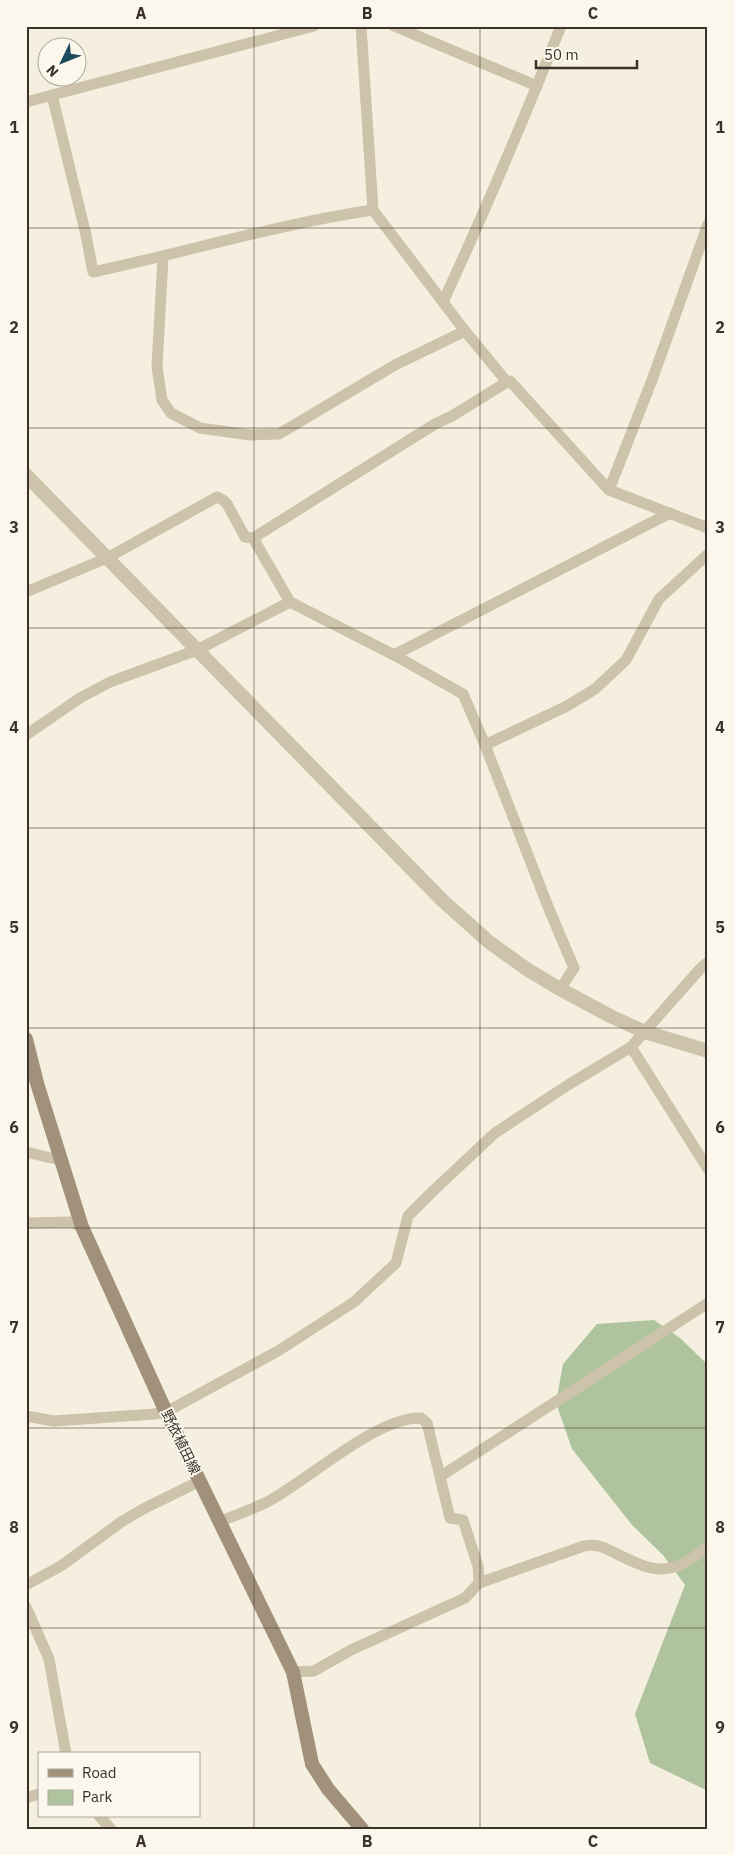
<svg xmlns="http://www.w3.org/2000/svg" width="734" height="1855" viewBox="0 0 734 1855" font-family="'IBM Plex Sans','Noto Sans JP',sans-serif">
<style>
.green{fill:#afc49e}
.lines{fill:none;stroke-linecap:round;stroke-linejoin:round}
.minor{stroke:#cdc2aa;stroke-width:11}
.tertiary{stroke:#cdc2aa;stroke-width:14}
.secondary{stroke:#a1917b;stroke-width:14}
.grid{fill:none;stroke:#3a322a;stroke-width:1;stroke-opacity:0.55}
.labels{text-anchor:middle;stroke-width:4;stroke-linejoin:round;paint-order:stroke}
.street-label{font-size:14px;fill:#3a322a;stroke:#fbf7ec}
.neatline{fill:none;stroke:#3a322a;stroke-width:2}
.grid-label{font-size:16px;text-anchor:middle;font-weight:bold;fill:#3a322a}
</style>
<rect width="100%" height="100%" fill="#f4efdf"/>
<polygon class="green" points="654,1320 680,1338 708,1365 708,1790 706,1790 650,1763 635,1714 685,1585 663,1555 632,1525 572,1449 556,1403 563,1364 597,1324"/>
<g class="lines">
<g class="minor">
<polyline points="361,26 373,210 465,331 507,382 510,381 609,490 708,528"/>
<polyline points="394,26 537,86"/>
<path d="M 52,95 L 86,235 L 93,272 C 187,252 278,224 373,210"/>
<polyline points="26,102 314,26"/>
<polyline points="163,257 157,367 162,400 171,413 200,428 250,435 279,434 395,365 465,331"/>
<path d="M 443,302 C 485,211 524,119 561,26"/>
<polyline points="609,490 652,380 708,224"/>
<polyline points="253,538 290,602 394,655 463,694 485,745 549,909 574,968 560,989"/>
<polyline points="26,592 107,558 217,497 223,500 227,504 245,537 253,538 435,424 452,416 507,382"/>
<polyline points="394,655 670,513"/>
<polyline points="26,735 80,698 110,682 197,650 290,602"/>
<polyline points="485,745 567,706 595,689 626,660 659,599 708,554"/>
<polyline points="631,1047 708,1169"/>
<polyline points="26,1152 60,1160"/>
<polyline points="26,1223 72,1222 82,1227"/>
<polyline points="26,1416 54,1421 154,1414 166,1412 278,1351 354,1302 396,1263 408,1216 434,1190 495,1133 568,1085 631,1047 700,969 708,962"/>
<polyline points="441,1476 708,1303"/>
<path d="M 219,1522 C 236,1515 253,1509 269,1501 C 310,1479 376,1417 421,1418 L 427,1423 L 450,1518 L 463,1520 L 478,1566 L 479,1583"/>
<polyline points="26,1585 61,1566 121,1522 143,1509 200,1481"/>
<polyline points="26,1607 49,1659 66,1754"/>
<path d="M 293,1672 L 314,1671 L 351,1650 L 465,1598 L 479,1583 L 584,1546 C 597,1543 605,1548 617,1554 C 657,1574 671,1576 708,1547"/>
<polyline points="26,1798 39,1794"/>
<polyline points="99,1816 111,1829"/>
</g>
<polyline class="tertiary" points="26,475 442,900 489,942 528,970 560,989 610,1016 645,1032 708,1051"/>
<polyline class="secondary" points="26,1039 37,1083 82,1227 166,1412 293,1672 312,1764 328,1789 362,1829"/>
</g>
<path class="grid" d="M 254,26 L 254,1829M 480,26 L 480,1829M 26,228 L 708,228M 26,428 L 708,428M 26,628 L 708,628M 26,828 L 708,828M 26,1028 L 708,1028M 26,1228 L 708,1228M 26,1428 L 708,1428M 26,1628 L 708,1628"/>
<g class="labels">
<g class="street-label">
<text transform="translate(181 1442) rotate(64)" y="5">野依植田線</text>
</g>
</g>
<rect width="734" height="1855" fill="none" stroke="#fbf7ec" stroke-width="55"/>
<rect x="38" y="1752" width="162" height="65" fill="#fbf7ec" stroke="#aea89e"/>
<rect x="48" y="1769" width="25" height="8" fill="#a1917b" stroke="#aea89e"/>
<text x="82" y="1778" font-size="15" fill="#3a322a">Road</text>
<rect x="48" y="1790" width="25" height="15" fill="#afc49e" stroke="#aea89e"/>
<text x="82" y="1802" font-size="15" fill="#3a322a">Park</text>
<g transform="translate(62 62) rotate(227)"><circle r="24" fill="#fbf7ec" stroke="#aea89e"/>
<path d="M0-4L9 19L0 12L-9 19Z" fill="#1d4b5e"/>
<text y="-8" font-size="14" font-weight="bold" text-anchor="middle" fill="#3a322a">N</text>
</g>
<path d="M536 60v8h101v-8" fill="none" stroke="#3a322a" stroke-width="2.5"/>
<text x="544" y="60" font-size="15" fill="#3a322a" stroke="#fbf7ec" stroke-width="4" paint-order="stroke">50 m</text>
<rect x="28" y="28" width="678" height="1800" class="neatline"/>
<g class="grid-label">
<text x="141" y="19">A</text>
<text x="367" y="19">B</text>
<text x="593" y="19">C</text>
<text x="14" y="133">1</text>
<text x="720" y="133">1</text>
<text x="14" y="333">2</text>
<text x="720" y="333">2</text>
<text x="14" y="533">3</text>
<text x="720" y="533">3</text>
<text x="14" y="733">4</text>
<text x="720" y="733">4</text>
<text x="14" y="933">5</text>
<text x="720" y="933">5</text>
<text x="14" y="1133">6</text>
<text x="720" y="1133">6</text>
<text x="14" y="1333">7</text>
<text x="720" y="1333">7</text>
<text x="14" y="1533">8</text>
<text x="720" y="1533">8</text>
<text x="14" y="1733">9</text>
<text x="720" y="1733">9</text>
<text x="141" y="1847">A</text>
<text x="367" y="1847">B</text>
<text x="593" y="1847">C</text>
</g>
</svg>
